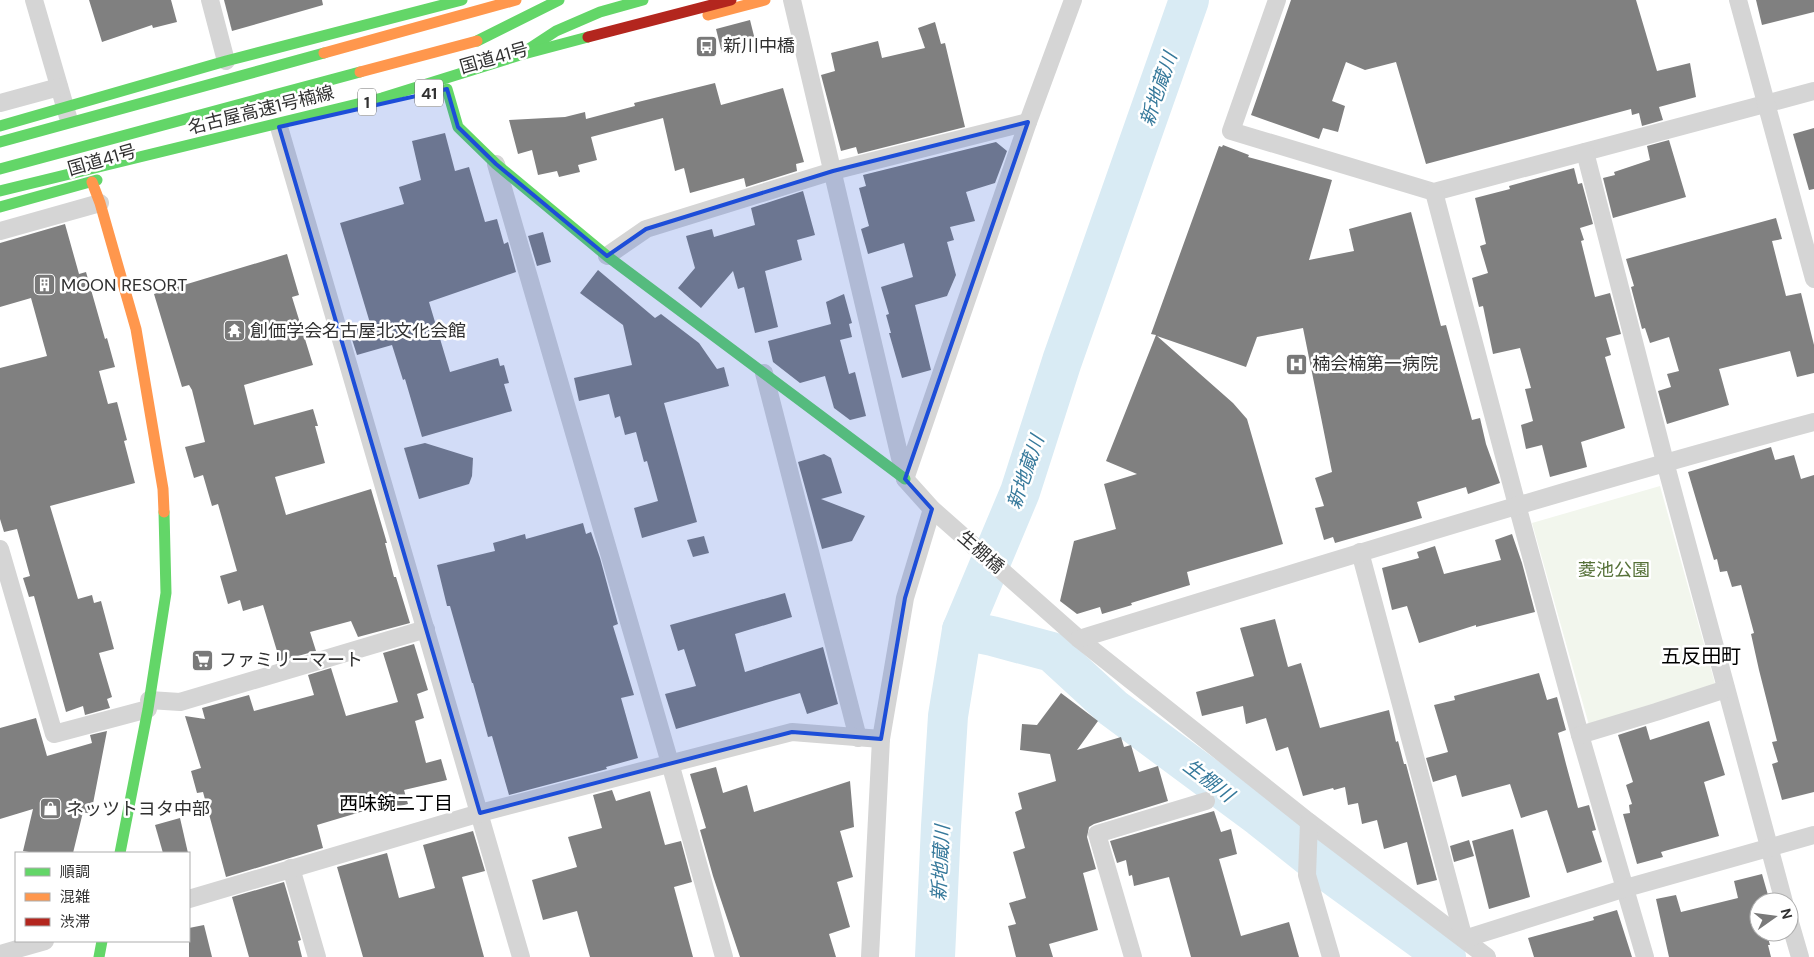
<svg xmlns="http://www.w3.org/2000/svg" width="1814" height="957" viewBox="0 0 1814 957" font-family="'DM Sans','Noto Sans JP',sans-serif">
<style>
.green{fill:#f2f6ed}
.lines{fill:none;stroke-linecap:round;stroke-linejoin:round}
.river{stroke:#d9ebf4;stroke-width:40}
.building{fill:#808080}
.street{stroke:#d5d5d5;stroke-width:18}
.fast{stroke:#63d668;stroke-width:11}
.slow{stroke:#ff974d;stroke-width:11}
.fast-bridge{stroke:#63d668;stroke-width:11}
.slow-bridge{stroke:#ff974d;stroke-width:11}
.jam-bridge{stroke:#b3261e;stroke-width:11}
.marked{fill:#1d4ed8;fill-opacity:0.2;stroke:#1d4ed8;stroke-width:4;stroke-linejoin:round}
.labels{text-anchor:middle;stroke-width:5;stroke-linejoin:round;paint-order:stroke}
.shield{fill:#fff;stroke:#6f6f6f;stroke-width:1}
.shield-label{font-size:16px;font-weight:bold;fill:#313131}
.poi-label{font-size:18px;fill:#313131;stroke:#fff;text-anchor:start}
.street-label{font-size:18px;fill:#313131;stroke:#fff}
.park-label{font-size:18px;fill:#567139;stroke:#fff}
.water-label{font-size:19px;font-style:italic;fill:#36799b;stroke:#fff}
.neighbourhood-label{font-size:19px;fill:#000;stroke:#fff}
.quarter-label{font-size:20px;fill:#000;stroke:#fff}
</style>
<rect width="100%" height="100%" fill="#fff"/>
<polygon class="green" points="1660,486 1716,687 1589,725 1532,523"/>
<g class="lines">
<g class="river">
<polyline points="962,630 992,636 1052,652 1113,708 1260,817 1333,875 1446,957"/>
<polyline points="935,957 941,826 948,716 962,630 1020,492 1062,361 1189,0"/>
</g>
</g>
<g class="building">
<polygon points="89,0 171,0 177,22 153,28 152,25 102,42"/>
<polygon points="224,0 322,0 323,5 232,31"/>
<polygon points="1291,0 1636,0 1657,71 1690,63 1696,97 1659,107 1663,120 1642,126 1639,113 1632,115 1631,109 1426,164 1396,62 1365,70 1346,62 1332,101 1345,106 1338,132 1323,128 1319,139 1251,115"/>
<polygon points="1756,0 1814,0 1814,12 1762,25"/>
<polygon points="750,20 756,44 722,53 716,29"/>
<polygon points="935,22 941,44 945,43 965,127 858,154 856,147 841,151 821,75 835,71 831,53 878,41 882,58 925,48 918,28"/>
<polygon points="715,83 721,105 783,88 804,162 796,164 797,171 746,187 744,178 690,193 684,168 675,171 663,118 591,137 597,160 578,165 580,172 559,177 557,171 538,175 532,150 518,154 509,120 565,117 585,112 586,119 635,106 634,103"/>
<polygon points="1814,128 1814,189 1809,190 1793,134"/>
<polygon points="445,133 455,171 469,167 485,222 497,219 504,244 508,242 516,272 429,302 450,372 498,358 500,366 504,365 509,383 504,384 512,411 422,437 405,379 403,380 392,345 357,355 349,330 370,323 340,223 404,204 399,187 421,180 412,141"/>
<polygon points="1669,140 1686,197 1613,218 1603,178 1615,175 1614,172 1650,160 1647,146"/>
<polygon points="996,142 1007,151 995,183 966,192 975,221 950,227 954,240 947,242 956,275 947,296 915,305 931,370 902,378 889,333 891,333 886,315 889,314 881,287 913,277 904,243 868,254 861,229 869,226 859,188 866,186 863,175"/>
<polygon points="1223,145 1249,155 1248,157 1332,180 1309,260 1354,251 1349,229 1411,212 1441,326 1446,325 1472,420 1480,418 1486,444 1500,483 1468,494 1466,487 1417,502 1422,518 1335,543 1333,537 1324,540 1315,508 1324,506 1315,478 1332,472 1303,328 1257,337 1246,367 1157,336 1233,403 1247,419 1283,544 1187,572 1190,585 1131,603 1132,605 1102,614 1100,607 1077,614 1060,601 1074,541 1116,529 1104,484 1137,474 1106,461 1156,335 1151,334 1219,146 1222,147"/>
<polygon points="1574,168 1578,184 1582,183 1593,224 1580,228 1584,240 1581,241 1595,297 1610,293 1621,334 1606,338 1611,355 1605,357 1625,428 1581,442 1587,467 1550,477 1542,445 1526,449 1521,425 1533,421 1525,389 1531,388 1520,348 1493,354 1483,306 1479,307 1472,278 1488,273 1480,246 1486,244 1475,198 1510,189 1509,186"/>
<polygon points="803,191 815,235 797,240 802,260 765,271 778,327 755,333 744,287 738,289 733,271 701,308 678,288 695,268 686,236 712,229 714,237 755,225 751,208"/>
<polygon points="1776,218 1782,239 1772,241 1786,296 1801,293 1814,345 1814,373 1797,377 1790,351 1719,369 1729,405 1667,424 1658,391 1671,387 1667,374 1679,371 1669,337 1650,343 1645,328 1642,329 1631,287 1634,286 1626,259"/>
<polygon points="65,224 79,274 86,272 105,339 107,338 115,367 99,371 108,404 117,402 127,440 124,441 135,483 50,506 78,599 92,595 94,603 101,601 114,649 99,653 112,697 107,699 110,708 85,715 83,706 66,712 34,596 29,597 23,578 30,576 17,529 4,532 0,519 0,368 47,356 31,298 0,307 0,243"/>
<polygon points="543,232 551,262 537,266 528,236"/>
<polygon points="287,254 299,295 292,297 313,365 244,385 254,425 313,409 318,426 315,426 325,463 275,477 286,515 371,489 387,543 385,543 394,577 396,577 410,623 358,637 351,621 310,632 316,651 280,661 263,605 243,611 240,600 228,604 220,576 237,571 218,504 212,506 203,475 194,478 185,447 205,442 192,390 189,385 182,387 154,294"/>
<polygon points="598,270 655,318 661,314 699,343 717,369 724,367 729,386 664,403 697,522 642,538 634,508 658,501 647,461 644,462 636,432 625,435 620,416 615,418 609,394 579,401 574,378 632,365 623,325 580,293"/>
<polygon points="844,294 852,323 849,324 852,337 840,340 849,374 855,372 866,416 850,420 834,408 825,376 800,383 773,362 768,341 831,324 826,302"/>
<polygon points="425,443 473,458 472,476 469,484 419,499 404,448"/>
<polygon points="1771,447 1775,460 1794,455 1801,479 1814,475 1814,792 1782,800 1772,764 1778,762 1772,742 1777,741 1759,670 1751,634 1754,633 1741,585 1732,587 1727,571 1720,572 1717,559 1714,560 1688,472"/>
<polygon points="824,454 831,458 842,493 821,499 865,516 852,541 822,549 798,462"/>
<polygon points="583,523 586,534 591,532 600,558 618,624 613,626 634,695 621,698 638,758 606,767 607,769 509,795 492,736 488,737 473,683 472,683 450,606 447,606 437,565 495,551 493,543 525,534 526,539"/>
<polygon points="1512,534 1522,563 1535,612 1476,627 1476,625 1419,643 1407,606 1392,610 1382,568 1419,558 1417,552 1435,546 1444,574 1501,560 1495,540"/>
<polygon points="704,536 709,553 693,557 687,540"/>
<polygon points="785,593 792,617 735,634 745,672 823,647 838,704 807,714 800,693 676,729 665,694 696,686 684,649 678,651 670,625"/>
<polygon points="1275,619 1288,667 1301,663 1320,728 1389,710 1396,742 1398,741 1404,764 1406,764 1437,880 1417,885 1407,842 1384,849 1377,820 1362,824 1358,803 1348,805 1345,787 1334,790 1333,788 1303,796 1288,747 1276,751 1266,718 1246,724 1243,706 1202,716 1196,692 1254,676 1240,628"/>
<polygon points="414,644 428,690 417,694 424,718 415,721 426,763 441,759 447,780 404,790 408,804 385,810 384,805 317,825 323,848 226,877 203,792 197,793 191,771 201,768 185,716 205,719 202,708 249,695 254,711 314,695 308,675 331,668 346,716 398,702 383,653"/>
<polygon points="1539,673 1547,700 1557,697 1566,730 1558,733 1566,764 1578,808 1589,805 1596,830 1592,831 1602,862 1567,873 1547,810 1521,818 1510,784 1462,797 1456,775 1433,782 1426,758 1448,752 1434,705 1455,700 1454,696"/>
<polygon points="1061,693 1098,721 1077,750 1121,737 1124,747 1131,745 1139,772 1158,766 1168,801 1094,824 1089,827 1087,837 1096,869 1083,873 1098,930 1049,944 1053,957 1016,957 1008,926 1016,924 1009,903 1026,898 1013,852 1025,848 1015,812 1022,809 1018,793 1056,781 1050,754 1020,750 1022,724 1037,725"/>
<polygon points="36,718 47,756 92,743 90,735 107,731 91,814 83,812 73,853 35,853 23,851 33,809 0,819 0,728"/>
<polygon points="1709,721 1725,775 1704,782 1719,836 1661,852 1663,857 1637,864 1623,814 1630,813 1629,805 1632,804 1626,785 1633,782 1618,735 1646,726 1650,740"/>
<polygon points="716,767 723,793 747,785 754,812 850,781 854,827 840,831 853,877 837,882 850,927 829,934 836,957 740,957 713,876 700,830 706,828 690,774"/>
<polygon points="612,790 616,801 650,791 665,845 681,841 692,882 674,887 693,957 590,957 577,911 543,920 532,880 577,867 568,837 602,828 593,795"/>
<polygon points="1214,811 1221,832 1231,829 1237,854 1219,859 1241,936 1289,922 1299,957 1191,957 1169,877 1134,886 1132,875 1129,876 1126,860 1117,863 1110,841"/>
<polygon points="180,818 188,853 163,853 155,825"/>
<polygon points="1513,829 1530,897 1489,909 1472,841"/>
<polygon points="473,831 485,871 462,877 484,957 363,957 337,867 387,853 399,898 435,888 423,845"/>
<polygon points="1469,840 1474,856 1454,862 1450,846"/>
<polygon points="1762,874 1770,902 1759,902 1759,932 1778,932 1779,935 1768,938 1770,945 1768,945 1771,957 1669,957 1656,899 1676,895 1681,912 1738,898 1734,881"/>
<polygon points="284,882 301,940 298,941 302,957 249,957 232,897"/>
<polygon points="1617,910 1632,957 1534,957 1528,938 1594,920 1593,917"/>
<polygon points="204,925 212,957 189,957 189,928"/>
</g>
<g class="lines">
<g class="street">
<polyline points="34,0 68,117"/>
<polyline points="210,0 226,61"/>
<polyline points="792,0 905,479 1028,122 1073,0"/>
<polyline points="1277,0 1231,131 1434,192 1814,91"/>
<polyline points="1738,0 1814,279"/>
<polyline points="0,103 59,87"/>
<polyline points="279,127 521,957"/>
<polyline points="1585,152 1665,462 1784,902"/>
<polyline points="496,164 670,763 724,957"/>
<polyline points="1434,192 1517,505 1580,735 1645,957"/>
<polyline points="0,231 100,203"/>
<polyline points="607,256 646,229 833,171 1028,122"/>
<polyline points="764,373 858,738"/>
<polyline points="905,479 932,509 1079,639 1309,822 1487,957"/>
<polyline points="0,549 54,734 148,709"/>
<polyline points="1360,552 1464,939 1626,888 1814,835"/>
<path d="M 1079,639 C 1323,564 1567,488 1814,422"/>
<polyline points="149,700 180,702 426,629"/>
<polyline points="1580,735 1656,712 1726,689"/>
<polyline points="1309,822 1307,875 1331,957"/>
<polyline points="291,868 317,957"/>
<polyline points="189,899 480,813 792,732 881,739"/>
<polyline points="1789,919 1800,957"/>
<polyline points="0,954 45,941"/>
<polyline points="870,957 881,739 905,598 932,509"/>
<polyline points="1133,957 1097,834 1206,801"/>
</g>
<g class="fast">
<polyline points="477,41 559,0"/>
<polyline points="524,52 556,31 600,12 643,0"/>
<polyline points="447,89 458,127 496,164 607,256 905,479"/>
<polyline points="0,126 226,61 462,0"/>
<polyline points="0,207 97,180"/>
<polyline points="120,853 148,709 166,593 164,512"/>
<polyline points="99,957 102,941"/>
</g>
<g class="slow">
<polyline points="708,15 765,0"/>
<polyline points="92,182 100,203 136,329 163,489 164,512"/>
</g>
<g class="fast-bridge">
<polyline points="0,142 324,53"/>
<polyline points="0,169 360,72"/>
<polyline points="0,191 382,98 520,55 588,37"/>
</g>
<g class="slow-bridge">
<polyline points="324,53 516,0"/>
<polyline points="360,72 477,41"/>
</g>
<polyline class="jam-bridge" points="588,37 731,0"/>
</g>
<path class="marked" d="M 447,89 L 458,127 L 496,164 L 607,256 L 646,229 L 833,171 L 1028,122 L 905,479 L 932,509 L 905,598 L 881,739 L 792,732 L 480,813 L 279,127 Z"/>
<defs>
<symbol id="bus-square" viewBox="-11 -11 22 22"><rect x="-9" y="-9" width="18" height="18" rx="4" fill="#797979" stroke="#fff"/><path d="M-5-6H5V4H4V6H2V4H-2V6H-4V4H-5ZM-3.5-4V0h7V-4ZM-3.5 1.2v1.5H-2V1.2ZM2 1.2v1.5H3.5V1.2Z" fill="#fff"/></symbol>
<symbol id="building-square" viewBox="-11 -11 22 22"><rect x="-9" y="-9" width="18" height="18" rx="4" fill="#797979" stroke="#fff"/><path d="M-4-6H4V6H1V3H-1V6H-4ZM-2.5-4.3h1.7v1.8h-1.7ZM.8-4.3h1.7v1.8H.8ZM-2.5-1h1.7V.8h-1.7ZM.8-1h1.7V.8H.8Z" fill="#fff"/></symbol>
<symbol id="temple-square" viewBox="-11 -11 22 22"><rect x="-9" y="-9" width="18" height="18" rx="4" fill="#797979" stroke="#fff"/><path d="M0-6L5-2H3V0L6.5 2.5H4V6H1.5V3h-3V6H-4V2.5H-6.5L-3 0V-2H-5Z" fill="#fff"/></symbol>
<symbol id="hospital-square" viewBox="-11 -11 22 22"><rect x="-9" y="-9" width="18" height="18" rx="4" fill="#797979" stroke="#fff"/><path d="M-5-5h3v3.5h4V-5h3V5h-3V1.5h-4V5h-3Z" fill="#fff"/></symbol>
<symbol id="supermarket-square" viewBox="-11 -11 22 22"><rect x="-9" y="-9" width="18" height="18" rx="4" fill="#797979" stroke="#fff"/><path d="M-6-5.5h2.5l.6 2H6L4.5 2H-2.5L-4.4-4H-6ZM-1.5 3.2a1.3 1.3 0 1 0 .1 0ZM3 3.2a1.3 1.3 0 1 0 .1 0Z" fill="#fff"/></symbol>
<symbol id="shop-square" viewBox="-11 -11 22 22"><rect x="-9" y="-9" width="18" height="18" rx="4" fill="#797979" stroke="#fff"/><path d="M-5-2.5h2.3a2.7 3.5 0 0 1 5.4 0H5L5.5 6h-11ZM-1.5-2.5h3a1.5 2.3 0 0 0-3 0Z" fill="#fff"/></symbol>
</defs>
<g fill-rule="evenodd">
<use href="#bus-square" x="694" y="34" width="25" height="25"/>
<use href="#building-square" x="32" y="272" width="25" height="25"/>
<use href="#temple-square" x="222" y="318" width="25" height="25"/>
<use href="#hospital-square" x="1284" y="352" width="25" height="25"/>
<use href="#supermarket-square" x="190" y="648" width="25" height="25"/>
<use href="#shop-square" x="38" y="796" width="25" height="25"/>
</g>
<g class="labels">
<g class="shield">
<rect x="415" y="79.5" width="28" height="27" rx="4"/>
<rect x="358" y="88.5" width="18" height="27" rx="4"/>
</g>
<g class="shield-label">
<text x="429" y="99">41</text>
<text x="367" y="108">1</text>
</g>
<g class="poi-label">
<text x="723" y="52">新川中橋</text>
<text x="61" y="291">MOON RESORT</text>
<text x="250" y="337">創価学会名古屋北文化会館</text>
<text x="1312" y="370">楠会楠第一病院</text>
<text x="219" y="666">ファミリーマート</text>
<text x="66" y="815">ネッツトヨタ中部</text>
</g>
<g class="street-label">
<text transform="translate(494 58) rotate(-16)" y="6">国道41号</text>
<text transform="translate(261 110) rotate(-14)" y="6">名古屋高速1号楠線</text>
<text transform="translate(102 160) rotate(-16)" y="6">国道41号</text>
<text transform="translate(981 552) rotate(41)" y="6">生棚橋</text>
</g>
<g class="park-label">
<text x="1614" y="576">菱池公園</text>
</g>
<g class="water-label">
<text transform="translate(1158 89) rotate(-71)" y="7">新地蔵川</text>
<text transform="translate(1025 472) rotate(-71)" y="7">新地蔵川</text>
<text transform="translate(1209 780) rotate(37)" y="7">生棚川</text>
<text transform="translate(940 863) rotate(-87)" y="7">新地蔵川</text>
</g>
<g class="neighbourhood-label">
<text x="396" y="810">西味鋺二丁目</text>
</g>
<g class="quarter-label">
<text x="1701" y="663">五反田町</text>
</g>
</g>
<rect x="15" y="852" width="175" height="90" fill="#ffffff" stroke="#adadad"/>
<rect x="25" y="868" width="25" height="8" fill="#63d668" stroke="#adadad"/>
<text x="60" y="877" font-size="15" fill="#313131">順調</text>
<rect x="25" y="893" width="25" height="8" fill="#ff974d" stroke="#adadad"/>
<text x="60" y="902" font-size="15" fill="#313131">混雑</text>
<rect x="25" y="918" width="25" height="8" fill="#b3261e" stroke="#adadad"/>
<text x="60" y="927" font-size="15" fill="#313131">渋滞</text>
<g transform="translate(1774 917) rotate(76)"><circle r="24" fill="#ffffff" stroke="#adadad"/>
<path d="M0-4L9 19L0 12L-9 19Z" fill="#797979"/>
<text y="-8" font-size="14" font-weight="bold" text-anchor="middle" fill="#313131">N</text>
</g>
</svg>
